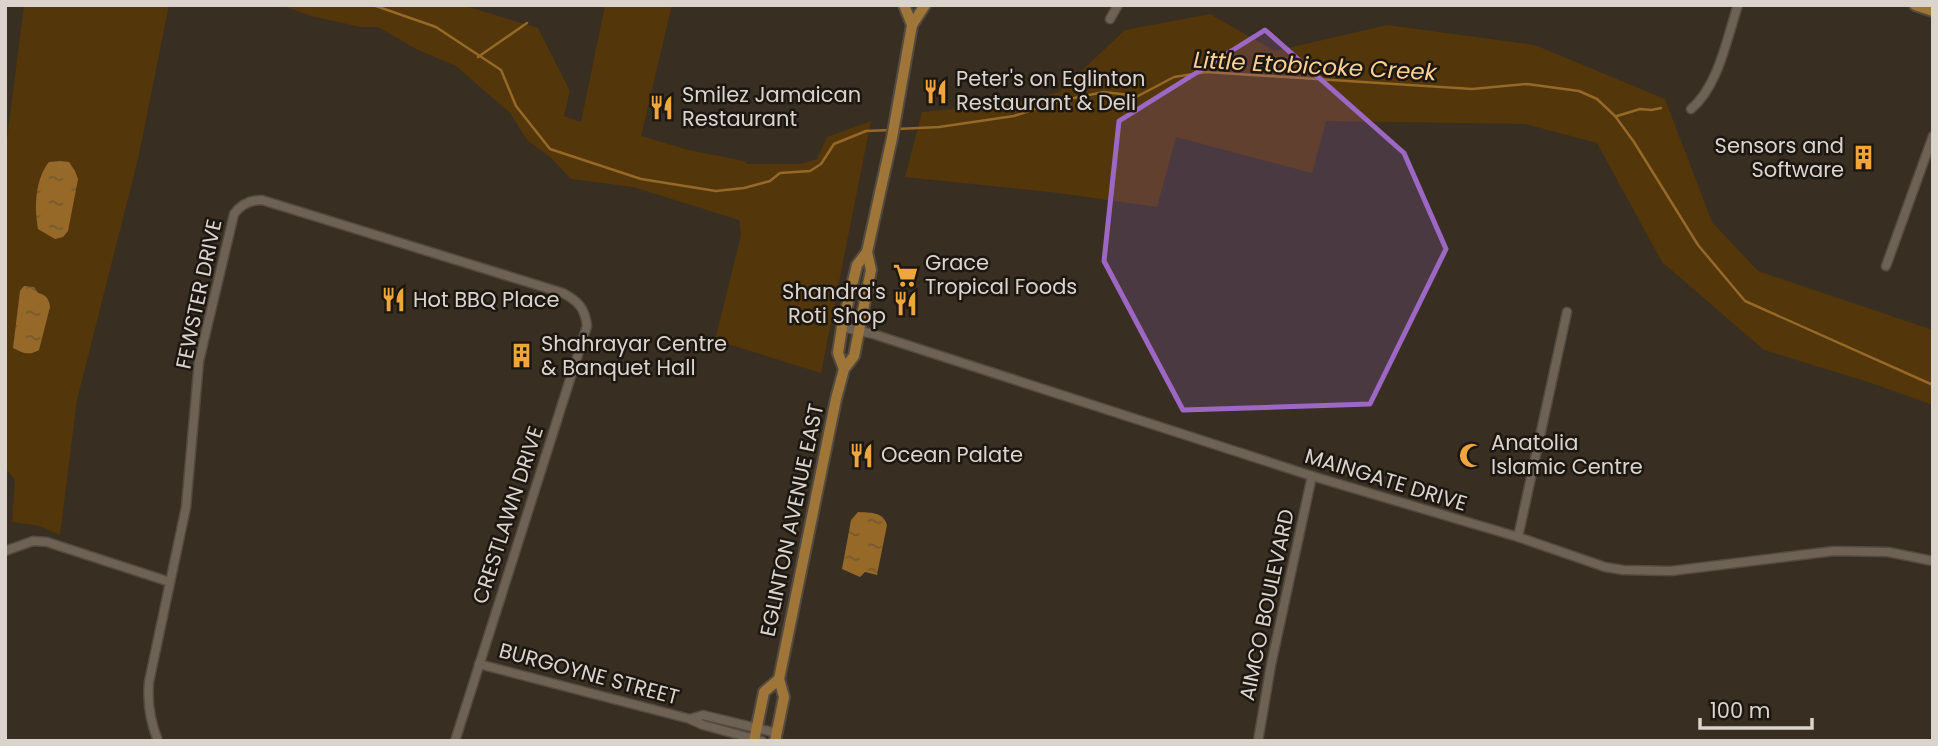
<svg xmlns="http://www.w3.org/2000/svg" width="1938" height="746" viewBox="0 0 1938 746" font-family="Poppins,sans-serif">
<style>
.green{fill:#53360a}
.water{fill:url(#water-ripples)}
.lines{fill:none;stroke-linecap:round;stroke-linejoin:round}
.stream{stroke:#966929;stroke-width:2.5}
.minor-casing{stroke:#544b40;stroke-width:11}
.major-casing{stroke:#544b40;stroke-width:14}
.minor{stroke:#6e6254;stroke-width:8}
.major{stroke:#9f7637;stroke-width:10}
.marked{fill:#9d67c4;fill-opacity:0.2;stroke:#9d67c4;stroke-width:5;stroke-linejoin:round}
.labels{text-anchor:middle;stroke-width:5;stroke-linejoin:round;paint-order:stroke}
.poi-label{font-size:21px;fill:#dbd4cc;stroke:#1c1711;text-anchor:start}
.street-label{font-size:21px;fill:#dbd4cc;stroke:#1c1711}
.water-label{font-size:23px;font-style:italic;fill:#fed095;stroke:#1c1711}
</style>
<defs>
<pattern id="water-ripples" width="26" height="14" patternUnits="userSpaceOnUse" patternTransform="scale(1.75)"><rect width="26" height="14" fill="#966929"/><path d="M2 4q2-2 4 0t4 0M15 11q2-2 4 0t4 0" fill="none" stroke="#745931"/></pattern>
</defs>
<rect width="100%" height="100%" fill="#382e21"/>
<g class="green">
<polygon points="24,5 169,5 138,159 77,400 60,535 40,526 12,522 15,480 5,468 5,155"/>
<polygon points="281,5 462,5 538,28 570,91 564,116 581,122 605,5 672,5 641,136 689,150 744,161 747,164 801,164 817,159 827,137 871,121 821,373 715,340 741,235 739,220 633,187 571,179 551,158 527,140 510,113 456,66 416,49 378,27 361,27 311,16"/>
<polygon points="1210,14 1275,51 1387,25 1535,45 1665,99 1712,222 1758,271 1933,330 1933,405 1868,382 1764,350 1662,262 1597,143 1525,124 1326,121 1312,173 1176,137 1157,207 1058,193 905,177 922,112 1011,103 1059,92 1125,30"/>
</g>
<g class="water">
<path d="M 60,161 L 69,162 L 75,171 L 78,179 L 68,231 L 63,237 L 55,239 L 38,229 C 34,208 35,179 49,162 Z"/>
<path d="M 24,286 L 34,287 L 38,293 C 46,295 49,298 50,307 L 39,350 C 29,356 22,353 13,348 L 20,291 Z"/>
<path d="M 858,512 C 870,513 883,511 887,525 L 877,575 L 865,572 L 860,577 L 842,569 L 851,520 Z"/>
</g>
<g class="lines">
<g class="stream">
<polyline points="373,5 436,27 501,70 516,106 550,149 641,179 716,191 744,188 770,181 780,173 810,171 821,164 834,144 866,131 891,130"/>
<polyline points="478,57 527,23"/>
<polyline points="1617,116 1640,109 1651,110 1661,108"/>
<polyline points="897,129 939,127 1014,116 1059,101 1104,92 1138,96 1174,77 1206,72 1472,89 1527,84 1579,91 1597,99 1615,116 1634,142 1698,245 1745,301 1933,385"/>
</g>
<defs>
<g id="minor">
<polyline points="1110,19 1118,5"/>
<path d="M 1691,109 C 1718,87 1727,38 1738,5"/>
<polyline points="1886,266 1933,136"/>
<polyline points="842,327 873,334 1312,476 1518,537 1605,567 1623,570 1671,571 1834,551 1888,552 1933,561"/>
<polyline points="1518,537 1567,312"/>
<polyline points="5,551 33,541 47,542 170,582"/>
<polyline points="479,664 690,719 703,725 762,741"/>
<polyline points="690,719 703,715 777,733"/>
<path d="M 158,741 C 150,721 147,703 149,682 L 186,507 L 199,361 L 234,214 C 241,204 250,200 262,200 L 563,293 C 578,301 585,308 587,326 L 455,741"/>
<polyline points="1258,741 1271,665 1312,476"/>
</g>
<g id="major">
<polyline points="904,5 912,25"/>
<polyline points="1915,5 1933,11"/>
<polyline points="844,369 838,353 842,327 857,265 867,252"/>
<polyline points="754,741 764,692 779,679"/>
<polyline points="775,741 784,697 779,679 836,399 844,369 854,356 871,270 867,252 892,138 912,25 925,5"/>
</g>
</defs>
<use href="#minor" class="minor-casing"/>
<use href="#major" class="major-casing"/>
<use href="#minor" class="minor"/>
<use href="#major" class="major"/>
</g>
<path class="marked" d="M 1265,30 L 1404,153 L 1446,249 L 1370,404 L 1183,410 L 1104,261 L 1119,121 Z"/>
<defs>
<symbol id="restaurant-bare" viewBox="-9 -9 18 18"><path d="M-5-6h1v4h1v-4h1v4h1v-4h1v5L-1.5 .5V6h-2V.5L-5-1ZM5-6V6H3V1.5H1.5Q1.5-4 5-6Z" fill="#efa73d" stroke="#1c1711" stroke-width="2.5" paint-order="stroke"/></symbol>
<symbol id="building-bare" viewBox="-9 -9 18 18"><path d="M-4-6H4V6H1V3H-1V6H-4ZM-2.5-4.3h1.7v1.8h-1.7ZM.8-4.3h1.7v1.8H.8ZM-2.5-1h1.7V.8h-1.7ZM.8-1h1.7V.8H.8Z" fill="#efa73d" stroke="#1c1711" stroke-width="2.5" paint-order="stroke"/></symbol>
<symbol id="supermarket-bare" viewBox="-9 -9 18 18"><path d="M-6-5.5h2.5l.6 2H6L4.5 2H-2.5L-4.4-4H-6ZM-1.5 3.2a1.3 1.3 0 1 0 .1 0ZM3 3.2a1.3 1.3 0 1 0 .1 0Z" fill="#efa73d" stroke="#1c1711" stroke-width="2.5" paint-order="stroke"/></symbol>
<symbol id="mosque-bare" viewBox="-9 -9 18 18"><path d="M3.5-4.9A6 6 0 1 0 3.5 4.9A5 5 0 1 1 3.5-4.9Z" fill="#efa73d" stroke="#1c1711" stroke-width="2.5" paint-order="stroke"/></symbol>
</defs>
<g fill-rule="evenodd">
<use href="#restaurant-bare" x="918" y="74" width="35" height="35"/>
<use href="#restaurant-bare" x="644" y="90" width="35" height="35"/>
<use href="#building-bare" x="1846" y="140" width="35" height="35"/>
<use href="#supermarket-bare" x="888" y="258" width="35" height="35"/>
<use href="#restaurant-bare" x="376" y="282" width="35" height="35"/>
<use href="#restaurant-bare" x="888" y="286" width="35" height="35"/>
<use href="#building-bare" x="504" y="338" width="35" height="35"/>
<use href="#restaurant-bare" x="844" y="438" width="35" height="35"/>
<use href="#mosque-bare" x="1454" y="438" width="35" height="35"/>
</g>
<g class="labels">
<g class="poi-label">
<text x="956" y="86">Peter's on Eglinton<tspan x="956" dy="24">Restaurant &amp; Deli</tspan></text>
<text x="682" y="102">Smilez Jamaican<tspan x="682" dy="24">Restaurant</tspan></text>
<text x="1844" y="153" text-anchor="end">Sensors and<tspan x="1844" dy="24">Software</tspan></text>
<text x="925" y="270">Grace<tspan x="925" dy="24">Tropical Foods</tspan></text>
<text x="886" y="299" text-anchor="end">Shandra's<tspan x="886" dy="24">Roti Shop</tspan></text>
<text x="413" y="307">Hot BBQ Place</text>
<text x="541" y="351">Shahrayar Centre<tspan x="541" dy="24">&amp; Banquet Hall</tspan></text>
<text x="1491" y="450">Anatolia<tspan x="1491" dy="24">Islamic Centre</tspan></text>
<text x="881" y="462">Ocean Palate</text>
</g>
<g class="street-label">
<text transform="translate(199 294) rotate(-78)" y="7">FEWSTER DRIVE</text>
<text transform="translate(1386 480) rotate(17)" y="7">MAINGATE DRIVE</text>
<text transform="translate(508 515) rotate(-72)" y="7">CRESTLAWN DRIVE</text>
<text transform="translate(792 520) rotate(-78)" y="7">EGLINTON AVENUE EAST</text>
<text transform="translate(1267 605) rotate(-78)" y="7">AIMCO BOULEVARD</text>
<text transform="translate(589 674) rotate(15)" y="7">BURGOYNE STREET</text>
</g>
<g class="water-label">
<text transform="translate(1315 66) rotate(3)" y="8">Little Etobicoke Creek</text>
</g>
</g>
<rect width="1938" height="746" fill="none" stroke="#dbd4cc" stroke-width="14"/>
<path d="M1700 718v10h112v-10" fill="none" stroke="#dbd4cc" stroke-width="3.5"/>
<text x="1710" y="718" font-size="21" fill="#dbd4cc" stroke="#1c1711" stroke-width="5" paint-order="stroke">100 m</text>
</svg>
